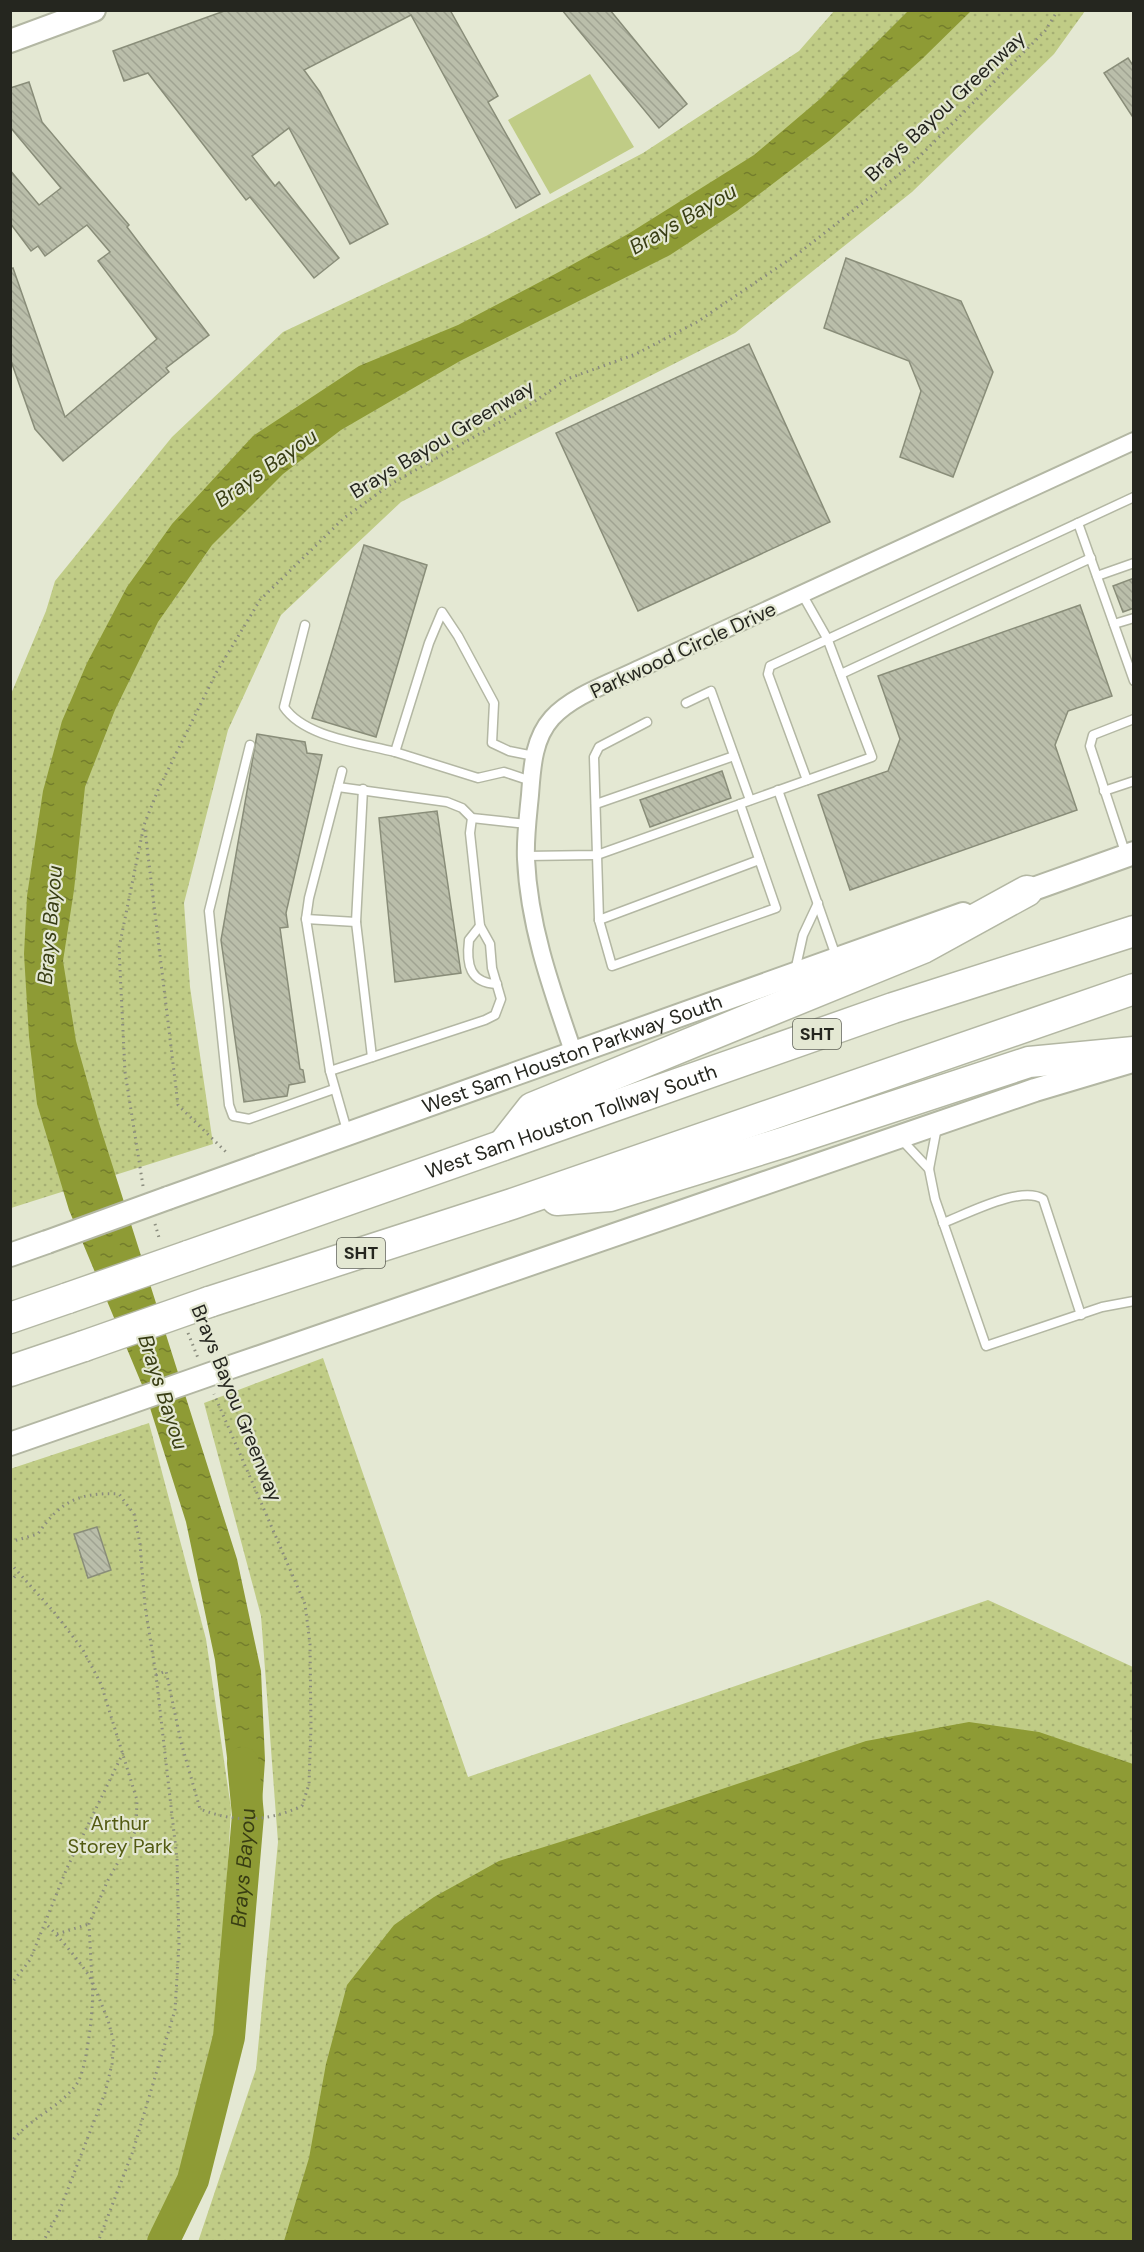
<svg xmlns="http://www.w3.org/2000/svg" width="1144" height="2252" viewBox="0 0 1144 2252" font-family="'DM Sans',sans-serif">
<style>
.grass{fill:url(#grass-dots)}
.pitch{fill:#c0cc86}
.water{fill:url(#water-ripples)}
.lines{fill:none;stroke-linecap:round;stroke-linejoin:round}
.river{stroke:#8e9b35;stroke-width:32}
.building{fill:url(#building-back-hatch);stroke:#898d79;stroke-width:1.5}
.lane-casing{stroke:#b3b7a3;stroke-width:11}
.street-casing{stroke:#b3b7a3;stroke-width:20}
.secondary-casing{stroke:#b3b7a3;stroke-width:26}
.highway-casing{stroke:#b3b7a3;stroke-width:33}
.path{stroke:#8a8c7e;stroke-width:3;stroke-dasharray:1.5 4.5;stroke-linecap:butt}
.lane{stroke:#fff;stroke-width:8}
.street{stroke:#fff;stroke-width:16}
.secondary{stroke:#fff;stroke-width:22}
.highway{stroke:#fff;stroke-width:30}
.secondary-bridge-casing{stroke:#b3b7a3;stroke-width:26;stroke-linecap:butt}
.highway-bridge-casing{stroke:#b3b7a3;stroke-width:33;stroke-linecap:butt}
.secondary-bridge{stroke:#fff;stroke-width:22}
.highway-bridge{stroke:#fff;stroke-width:30}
.labels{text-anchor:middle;stroke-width:4.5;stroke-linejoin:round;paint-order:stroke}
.shield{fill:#e4e8d3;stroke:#5e6055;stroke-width:1.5}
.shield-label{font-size:18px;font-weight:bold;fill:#25261f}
.street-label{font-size:20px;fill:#25261f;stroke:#e4e8d3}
.park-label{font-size:20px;fill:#525a11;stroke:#e4e8d3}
.water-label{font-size:21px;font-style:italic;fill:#383d13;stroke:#e4e8d3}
</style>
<defs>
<pattern id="grass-dots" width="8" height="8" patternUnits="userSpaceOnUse" patternTransform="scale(1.5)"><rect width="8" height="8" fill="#c0cc86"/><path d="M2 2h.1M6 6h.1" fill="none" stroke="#a5af73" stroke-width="1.8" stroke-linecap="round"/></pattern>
<pattern id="water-ripples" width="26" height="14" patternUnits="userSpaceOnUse" patternTransform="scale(1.5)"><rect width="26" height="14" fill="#8e9b35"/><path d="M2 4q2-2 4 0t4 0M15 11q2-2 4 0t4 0" fill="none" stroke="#747e2c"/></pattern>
<pattern id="building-back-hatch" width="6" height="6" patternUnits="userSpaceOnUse" patternTransform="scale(1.5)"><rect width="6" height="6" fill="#babeaa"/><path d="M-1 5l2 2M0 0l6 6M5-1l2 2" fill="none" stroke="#a0a392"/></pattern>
</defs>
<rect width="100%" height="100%" fill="#e4e8d3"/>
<g class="grass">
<polygon points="834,11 1085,11 1054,54 912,192 735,333 401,502 281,615 228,730 184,903 190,987 213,1144 11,1208 11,694 46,611 55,581 172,437 283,332 486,236 643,153 799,51"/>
<polygon points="323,1358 468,1777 988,1600 1133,1667 1133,2241 198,2242 256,2069 278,1842 261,1616 204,1403"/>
<polygon points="149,1423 206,1639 231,1808 219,2022 185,2176 150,2241 11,2241 10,1469"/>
</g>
<polygon class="pitch" points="590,74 634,147 550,194 508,120"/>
<g class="water">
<polygon points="908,11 971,11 921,60 829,141 737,211 670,255 460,361 341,430 283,474 212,545 158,622 115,710 85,787 74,890 63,961 76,1041 99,1123 237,1559 261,1671 265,1760 262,1804 233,1806 215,1660 186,1522 145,1392 69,1210 37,1104 29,1037 24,954 27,896 43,791 62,721 87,663 127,587 172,524 253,436 359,366 458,325 557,273 628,234 754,155 820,99"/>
<polygon points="969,1722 1039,1732 1133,1764 1133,2241 284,2241 309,2158 326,2064 347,1985 394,1925 434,1897 499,1861 608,1827 866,1741"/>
</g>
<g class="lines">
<path class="river" id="s1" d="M 163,2242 L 193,2180 L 229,2037 L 248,1815 L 243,1763"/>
</g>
<g class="building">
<polygon points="227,10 450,10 498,96 488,102 540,194 516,208 411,15 304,70 320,92 388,224 350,244 289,128 252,156 275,186 279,182 339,258 314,278 250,197 246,200 148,73 124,81 113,51"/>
<polygon points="562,10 610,10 687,104 659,128"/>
<polygon points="1128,58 1134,67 1134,119 1104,73"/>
<polygon points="29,82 42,122 129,225 127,227 209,335 166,368 169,372 63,461 35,429 10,358 10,269 13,268 65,417 157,339 98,261 110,252 87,225 45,256 38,246 31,251 10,223 10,170 39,205 61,188 10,127 10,88"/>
<polygon points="846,258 961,301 993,372 953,477 900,457 921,391 909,361 824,328"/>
<polygon points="749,344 830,522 638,611 556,433"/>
<polygon points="364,545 427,565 376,737 312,718"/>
<polygon points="1134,578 1134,608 1123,612 1113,586"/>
<polygon points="1080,605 1112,696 1068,711 1055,745 1077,810 850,890 818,795 888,771 900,739 878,676"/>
<polygon points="257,734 305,742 307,753 322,755 286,913 288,927 280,928 300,1069 303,1070 305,1082 289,1085 287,1096 244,1102 221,940"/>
<polygon points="722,771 731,798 650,827 640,800"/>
<polygon points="437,811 461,973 395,982 379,818"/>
<polygon points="97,1527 111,1570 88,1578 74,1534"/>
</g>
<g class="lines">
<defs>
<g id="lane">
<polyline points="1078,523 1134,681"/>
<polyline points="1097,576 1134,563"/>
<polyline points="1114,624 1134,618"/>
<path d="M 305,625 L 284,707 C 304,737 360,743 395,752"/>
<polyline points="841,674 1091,558"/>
<polyline points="686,703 711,691 750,800"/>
<polyline points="647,722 599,747 594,757 599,920 612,966 776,908 740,804"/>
<polyline points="250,745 209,911 229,1105 233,1116 249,1119 334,1089"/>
<polyline points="342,771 309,898 306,919 330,1071 348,1134"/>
<polyline points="807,780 768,674 770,666 1134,497"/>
<polyline points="531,781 504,772 478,778 395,752 429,643 442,612 458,636 494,703 492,743 509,751 534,756"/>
<polyline points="338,787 447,802 462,808 472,818 527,824"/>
<polyline points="363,789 356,922 372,1057"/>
<polyline points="778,790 837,959"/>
<polyline points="1104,791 1134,781"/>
<polyline points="596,804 734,756"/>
<polyline points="1126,855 1090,746 1093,735 1134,719"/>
<polyline points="525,856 597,855 872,757 827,638 802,594"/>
<polyline points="306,919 356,922"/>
<polyline points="599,920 759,860"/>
<path d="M 480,926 L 469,940 C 466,965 470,983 497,984"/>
<polyline points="795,971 803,935 818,903"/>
<polyline points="330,1071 485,1020 495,1015 501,999 492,968 490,944 480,926 470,833 472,818"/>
<polyline points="937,1127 929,1169 935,1199 986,1346 1102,1307 1134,1301"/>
<polyline points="900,1138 929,1169"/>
<path d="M 943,1223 C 967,1214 1021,1185 1043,1199 L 1081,1315"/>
</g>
<path id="street" d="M 574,1054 C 552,990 529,927 526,859 C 525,838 528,816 530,795 C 532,769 533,739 552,718 C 573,695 611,683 639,669 L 1134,441"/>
<g id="secondary">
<polyline points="10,41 94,10"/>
<polyline points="1014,896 1134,853"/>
<path id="s2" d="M 168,1198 L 963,914"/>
<polyline points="10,1255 47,1242"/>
<polyline points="225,1369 1035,1090 1129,1062"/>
<polyline points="10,1444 108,1410"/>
</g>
<g id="highway">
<polyline points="503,1145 532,1108 923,948 1027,891"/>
<polyline points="557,1200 610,1196 785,1142 1029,1062 1134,1052"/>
<path id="s3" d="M 188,1256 L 893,1008 L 1134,931"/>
<polyline points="209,1302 512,1204 1134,989"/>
<polyline points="10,1318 68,1298"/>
<polyline points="10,1371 84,1346"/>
</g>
</defs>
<use href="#lane" class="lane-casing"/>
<use href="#street" class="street-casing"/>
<use href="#secondary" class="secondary-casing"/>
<use href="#highway" class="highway-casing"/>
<g class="path">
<polyline points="145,830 178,1105 226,1152"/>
<polyline points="143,1186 125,1072 119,948 144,825 158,790 216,673 260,600 344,518 391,484 525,408 567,379 636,354 697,322 799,253 911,165 1045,31 1058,10"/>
<polyline points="155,1224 160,1241"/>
<polyline points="188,1333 198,1358"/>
<path d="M 10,1542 L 38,1534 C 60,1501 80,1492 119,1494 L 134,1514 L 140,1544 L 145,1606 L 156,1675 L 177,1859 L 179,1944 L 175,2010 L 133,2151 L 98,2242"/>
<polyline points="10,1563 54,1612 83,1650 101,1684 137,1800 136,1830 107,1882 89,1924 92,1981 108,2020 114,2043 112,2064 105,2093 59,2212 43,2242"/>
<polyline points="10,1582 18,1573"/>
<path d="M 156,1675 L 166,1671 L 181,1742 L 200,1809 C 236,1823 267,1822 302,1806 L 309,1784 L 311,1727 L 310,1644 L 305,1604 L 214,1394"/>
<polyline points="57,1934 89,1924"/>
<polyline points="10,1985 30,1960 67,1868 123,1753"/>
<path d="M 10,2144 C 28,2118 61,2108 78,2082 C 87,2067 95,2000 92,1982 C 90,1973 55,1932 47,1925"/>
</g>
<use href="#lane" class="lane"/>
<use href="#street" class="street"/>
<use href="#secondary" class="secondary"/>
<use href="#highway" class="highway"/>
<defs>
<g id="secondary-bridge">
<polyline points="47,1242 168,1198"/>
<polyline points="108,1410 225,1369"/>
</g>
<g id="highway-bridge">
<polyline points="68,1298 188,1256"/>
<polyline points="84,1346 209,1302"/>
</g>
</defs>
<use href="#secondary-bridge" class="secondary-bridge-casing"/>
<use href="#highway-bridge" class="highway-bridge-casing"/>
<use href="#secondary-bridge" class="secondary-bridge"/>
<use href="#highway-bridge" class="highway-bridge"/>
</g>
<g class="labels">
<g class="shield">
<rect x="793" y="1019" width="48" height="30" rx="4.5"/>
<rect x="337" y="1238" width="48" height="30" rx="4.5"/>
</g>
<g class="shield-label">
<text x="817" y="1040">SHT</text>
<text x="361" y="1259">SHT</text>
</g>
<g class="street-label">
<text transform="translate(945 106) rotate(-43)" y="7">Brays Bayou Greenway</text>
<text transform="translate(442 439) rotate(-31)" y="7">Brays Bayou Greenway</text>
<text transform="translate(683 650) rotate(-25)" y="7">Parkwood Circle Drive</text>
<text dy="7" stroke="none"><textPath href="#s2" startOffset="429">West Sam Houston Parkway South</textPath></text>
<text dy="7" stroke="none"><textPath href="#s3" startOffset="406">West Sam Houston Tollway South</textPath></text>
<text transform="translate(237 1403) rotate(68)" y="7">Brays Bayou Greenway</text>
</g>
<g class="park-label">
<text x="120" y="1830">Arthur<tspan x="120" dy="23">Storey Park</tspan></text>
</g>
<g class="water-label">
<text transform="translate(683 219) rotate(-30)" y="7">Brays Bayou</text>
<text transform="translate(266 468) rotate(-35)" y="7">Brays Bayou</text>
<text transform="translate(50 925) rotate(-85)" y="7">Brays Bayou</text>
<text transform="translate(163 1392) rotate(72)" y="7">Brays Bayou</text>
<text dy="7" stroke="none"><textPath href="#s1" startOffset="386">Brays Bayou</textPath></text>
</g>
</g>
<rect width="1144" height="2252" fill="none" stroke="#25261f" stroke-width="24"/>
</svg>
